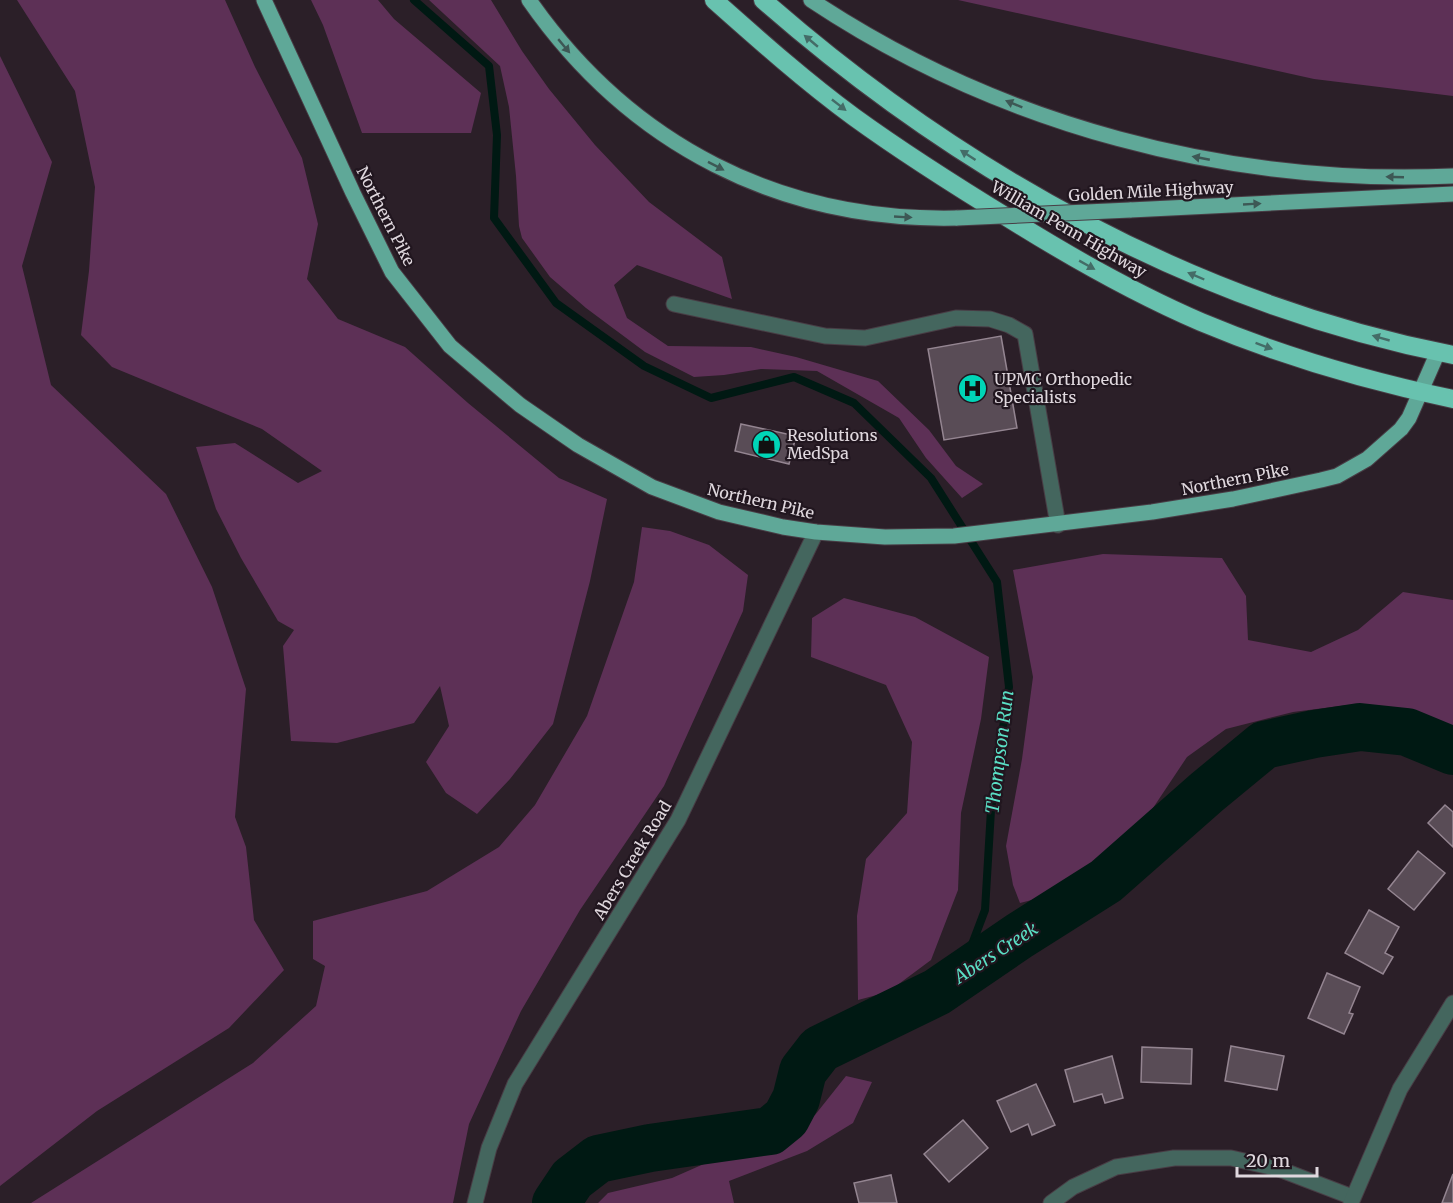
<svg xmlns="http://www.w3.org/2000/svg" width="1453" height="1203" viewBox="0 0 1453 1203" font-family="Merriweather,serif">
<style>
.green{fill:#5d3056}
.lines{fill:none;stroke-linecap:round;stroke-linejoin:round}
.stream{stroke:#001913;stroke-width:8}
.river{stroke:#001913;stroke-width:48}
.building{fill:#594c56;stroke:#948591;stroke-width:1.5}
.minor-casing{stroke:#483d45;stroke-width:17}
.major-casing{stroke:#483d45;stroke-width:17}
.highway-casing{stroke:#483d45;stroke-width:20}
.minor{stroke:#44665e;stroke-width:15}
.major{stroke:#5fa898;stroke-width:15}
.highway{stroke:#68c2af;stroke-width:18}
.major-bridge-casing{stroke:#483d45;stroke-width:17;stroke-linecap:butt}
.major-bridge{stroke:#5fa898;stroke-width:15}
.oneway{fill:#446c67}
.oneway2{fill:#3d5855}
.labels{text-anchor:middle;stroke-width:4.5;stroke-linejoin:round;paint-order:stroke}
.street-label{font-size:16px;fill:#e0d8de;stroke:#21161f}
.poi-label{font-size:16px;fill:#e0d8de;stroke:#21161f;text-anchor:start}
.water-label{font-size:18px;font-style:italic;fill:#5adec4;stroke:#21161f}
</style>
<rect width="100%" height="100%" fill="#2b1f28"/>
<g class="green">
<polygon points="17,0 225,0 255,67 302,158 318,224 307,279 338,319 405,347 468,403 559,478 607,499 590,581 553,724 510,779 477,814 446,793 426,762 449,726 440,686 414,723 337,743 291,741 283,646 294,630 278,621 241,558 216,509 196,447 235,443 298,483 322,471 262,429 112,367 81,335 89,271 95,187 75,91"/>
<polygon points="311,0 378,0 394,19 481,93 471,133 362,133 323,25"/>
<polygon points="429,0 491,0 522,51 549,89 595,145 649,202 722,257 732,299 637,265 614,285 627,318 668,346 751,347 796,357 878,381 929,430 956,466 983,484 962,498 926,458 899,418 817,371 761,369 724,375 694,377 645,352 586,308 550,277 522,238 519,226 516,176 509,107 500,66"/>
<polygon points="958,0 1453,0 1453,96 1314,79"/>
<polygon points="0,56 52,162 22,266 51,385 166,494 212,587 246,689 235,817 246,847 254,920 284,970 229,1028 97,1111 0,1186"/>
<polygon points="642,527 670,531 709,545 748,575 743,611 664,786 580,910 521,1011 469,1124 453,1203 31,1203 253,1063 316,1006 325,966 313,959 313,921 427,891 499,847 535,805 587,716 634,582"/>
<polygon points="1103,554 1222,558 1246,596 1248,640 1311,652 1358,630 1403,592 1453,600 1453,736 1401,722 1348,705 1293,712 1226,729 1187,757 1135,835 1091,872 1067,891 1020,903 1013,885 1006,846 1022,759 1033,677 1013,570"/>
<polygon points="844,598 915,617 989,657 981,719 961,813 958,890 931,960 888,992 858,1000 857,916 866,859 907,813 912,742 886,685 811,657 812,618"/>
<polygon points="846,1076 872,1082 853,1123 807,1151 729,1181 734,1203 598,1203 608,1193 672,1178 815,1115"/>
</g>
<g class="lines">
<polyline class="stream" points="414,0 489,66 497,135 494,218 556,303 644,366 711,398 794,377 854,403 931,478 997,582 1009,687 991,810 985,910 960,976"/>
<polyline class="river" points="556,1203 572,1179 598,1159 650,1148 770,1131 786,1118 796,1099 803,1071 820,1049 937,992 1019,936 1106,881 1207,792 1264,745 1314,734 1360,727 1407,732 1453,751"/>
</g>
<g class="building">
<polygon points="1001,336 1017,428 944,440 928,349"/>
<polygon points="741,424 796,436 789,464 735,451"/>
<polygon points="1445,805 1453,812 1453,847 1428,823"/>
<polygon points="1418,851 1445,873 1414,910 1388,889"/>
<polygon points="1369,910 1399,927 1385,953 1393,957 1383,974 1345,953"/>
<polygon points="1327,973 1360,987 1349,1013 1353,1014 1344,1034 1308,1018"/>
<polygon points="1231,1046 1284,1056 1277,1090 1225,1081"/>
<polygon points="1142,1047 1192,1049 1191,1084 1141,1082"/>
<polygon points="1112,1056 1123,1098 1105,1103 1102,1094 1074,1102 1065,1070"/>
<polygon points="1036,1084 1055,1125 1032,1135 1028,1124 1011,1132 997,1101"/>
<polygon points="963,1120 988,1148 949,1182 924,1154"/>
<polygon points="1453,1174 1453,1203 1442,1203"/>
<polygon points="891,1175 897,1203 859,1203 854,1183"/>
</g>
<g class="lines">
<defs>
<g id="minor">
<polyline points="674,304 825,336 865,338 956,318 990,319 1009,325 1025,334 1058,525"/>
<polyline points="475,1203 489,1148 515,1084 678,820 816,532"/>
<polyline points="1051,1203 1073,1187 1116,1167 1174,1158 1231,1158 1279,1169 1352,1197"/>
<polyline points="1351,1203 1400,1089 1453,1003"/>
</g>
<g id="major">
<polyline points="264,0 353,193 392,272 450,346 520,405 578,445 652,487 719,512 783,527 816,532 885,537 954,536 1152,512 1233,499 1321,480 1337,476 1367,459 1401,429 1409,418 1438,352"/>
<path d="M 529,0 C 630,145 781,222 957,218"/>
<path d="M 811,0 C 999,125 1228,186 1453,176"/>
<polyline points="1130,210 1453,194"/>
</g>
<g id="highway">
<path d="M 714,0 C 759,40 805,81 854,117 C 905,154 959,188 1013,221 C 1074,259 1136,294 1201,322 C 1282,356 1367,381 1453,399"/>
<path d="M 763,0 C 959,172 1195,304 1453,355"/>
</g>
</defs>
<use href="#minor" class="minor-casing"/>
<use href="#major" class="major-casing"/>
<use href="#highway" class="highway-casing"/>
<use href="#minor" class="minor"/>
<use href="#major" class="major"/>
<use href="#highway" class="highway"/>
<defs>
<polyline id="major-bridge" points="957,218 1130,210"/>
</defs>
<use href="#major-bridge" class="major-bridge-casing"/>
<use href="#major-bridge" class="major-bridge"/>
</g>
<defs><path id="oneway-solid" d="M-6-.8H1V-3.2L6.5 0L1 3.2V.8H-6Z" transform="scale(1.5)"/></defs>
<g class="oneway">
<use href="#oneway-solid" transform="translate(811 41) rotate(-140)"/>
<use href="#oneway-solid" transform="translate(839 105) rotate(38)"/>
<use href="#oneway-solid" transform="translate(968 155) rotate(-147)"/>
<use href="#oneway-solid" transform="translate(1087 265) rotate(29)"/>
<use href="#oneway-solid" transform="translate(1196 276) rotate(-157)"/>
<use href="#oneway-solid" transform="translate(1381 338) rotate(-164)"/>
<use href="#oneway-solid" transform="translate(1264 346) rotate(20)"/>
</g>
<g class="oneway2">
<use href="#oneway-solid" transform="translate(564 46) rotate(50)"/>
<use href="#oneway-solid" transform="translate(1014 104) rotate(-158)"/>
<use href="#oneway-solid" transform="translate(1201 158) rotate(-169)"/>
<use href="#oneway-solid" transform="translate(716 166) rotate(27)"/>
<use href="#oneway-solid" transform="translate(1395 177) rotate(-178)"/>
<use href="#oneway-solid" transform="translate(1252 204) rotate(-3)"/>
<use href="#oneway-solid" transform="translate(903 217) rotate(3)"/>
</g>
<defs>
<symbol id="hospital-disc" viewBox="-11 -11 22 22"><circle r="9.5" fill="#00d5b7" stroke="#21161f"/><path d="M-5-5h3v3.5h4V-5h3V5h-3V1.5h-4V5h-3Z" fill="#111"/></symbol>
<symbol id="shop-disc" viewBox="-11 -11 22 22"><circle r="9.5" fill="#00d5b7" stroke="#21161f"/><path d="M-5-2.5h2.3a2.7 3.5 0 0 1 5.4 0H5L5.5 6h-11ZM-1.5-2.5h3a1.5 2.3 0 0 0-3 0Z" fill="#111"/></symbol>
</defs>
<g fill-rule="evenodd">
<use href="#hospital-disc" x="956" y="372" width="33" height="33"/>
<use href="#shop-disc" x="750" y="428" width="33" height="33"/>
</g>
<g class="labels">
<g class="street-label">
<text transform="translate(1151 191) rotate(-3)" y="6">Golden Mile Highway</text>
<text transform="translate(386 216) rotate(63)" y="6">Northern Pike</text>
<text transform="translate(1069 229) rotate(30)" y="6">William Penn Highway</text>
<text transform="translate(1235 479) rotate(-11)" y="6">Northern Pike</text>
<text transform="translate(761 501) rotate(13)" y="6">Northern Pike</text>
<text transform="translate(632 860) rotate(-59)" y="6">Abers Creek Road</text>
</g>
<g class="poi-label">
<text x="994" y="385">UPMC Orthopedic<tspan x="994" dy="18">Specialists</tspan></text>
<text x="787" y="441">Resolutions<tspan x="787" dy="18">MedSpa</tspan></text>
</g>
<g class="water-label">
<text transform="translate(1000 752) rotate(-83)" y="6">Thompson Run</text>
<text transform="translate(996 953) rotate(-33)" y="6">Abers Creek</text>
</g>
</g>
<path d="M1237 1167v9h80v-9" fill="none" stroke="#e0d8de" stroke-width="3"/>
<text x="1246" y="1167" font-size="18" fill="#e0d8de" stroke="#21161f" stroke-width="4.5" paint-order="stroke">20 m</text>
</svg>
